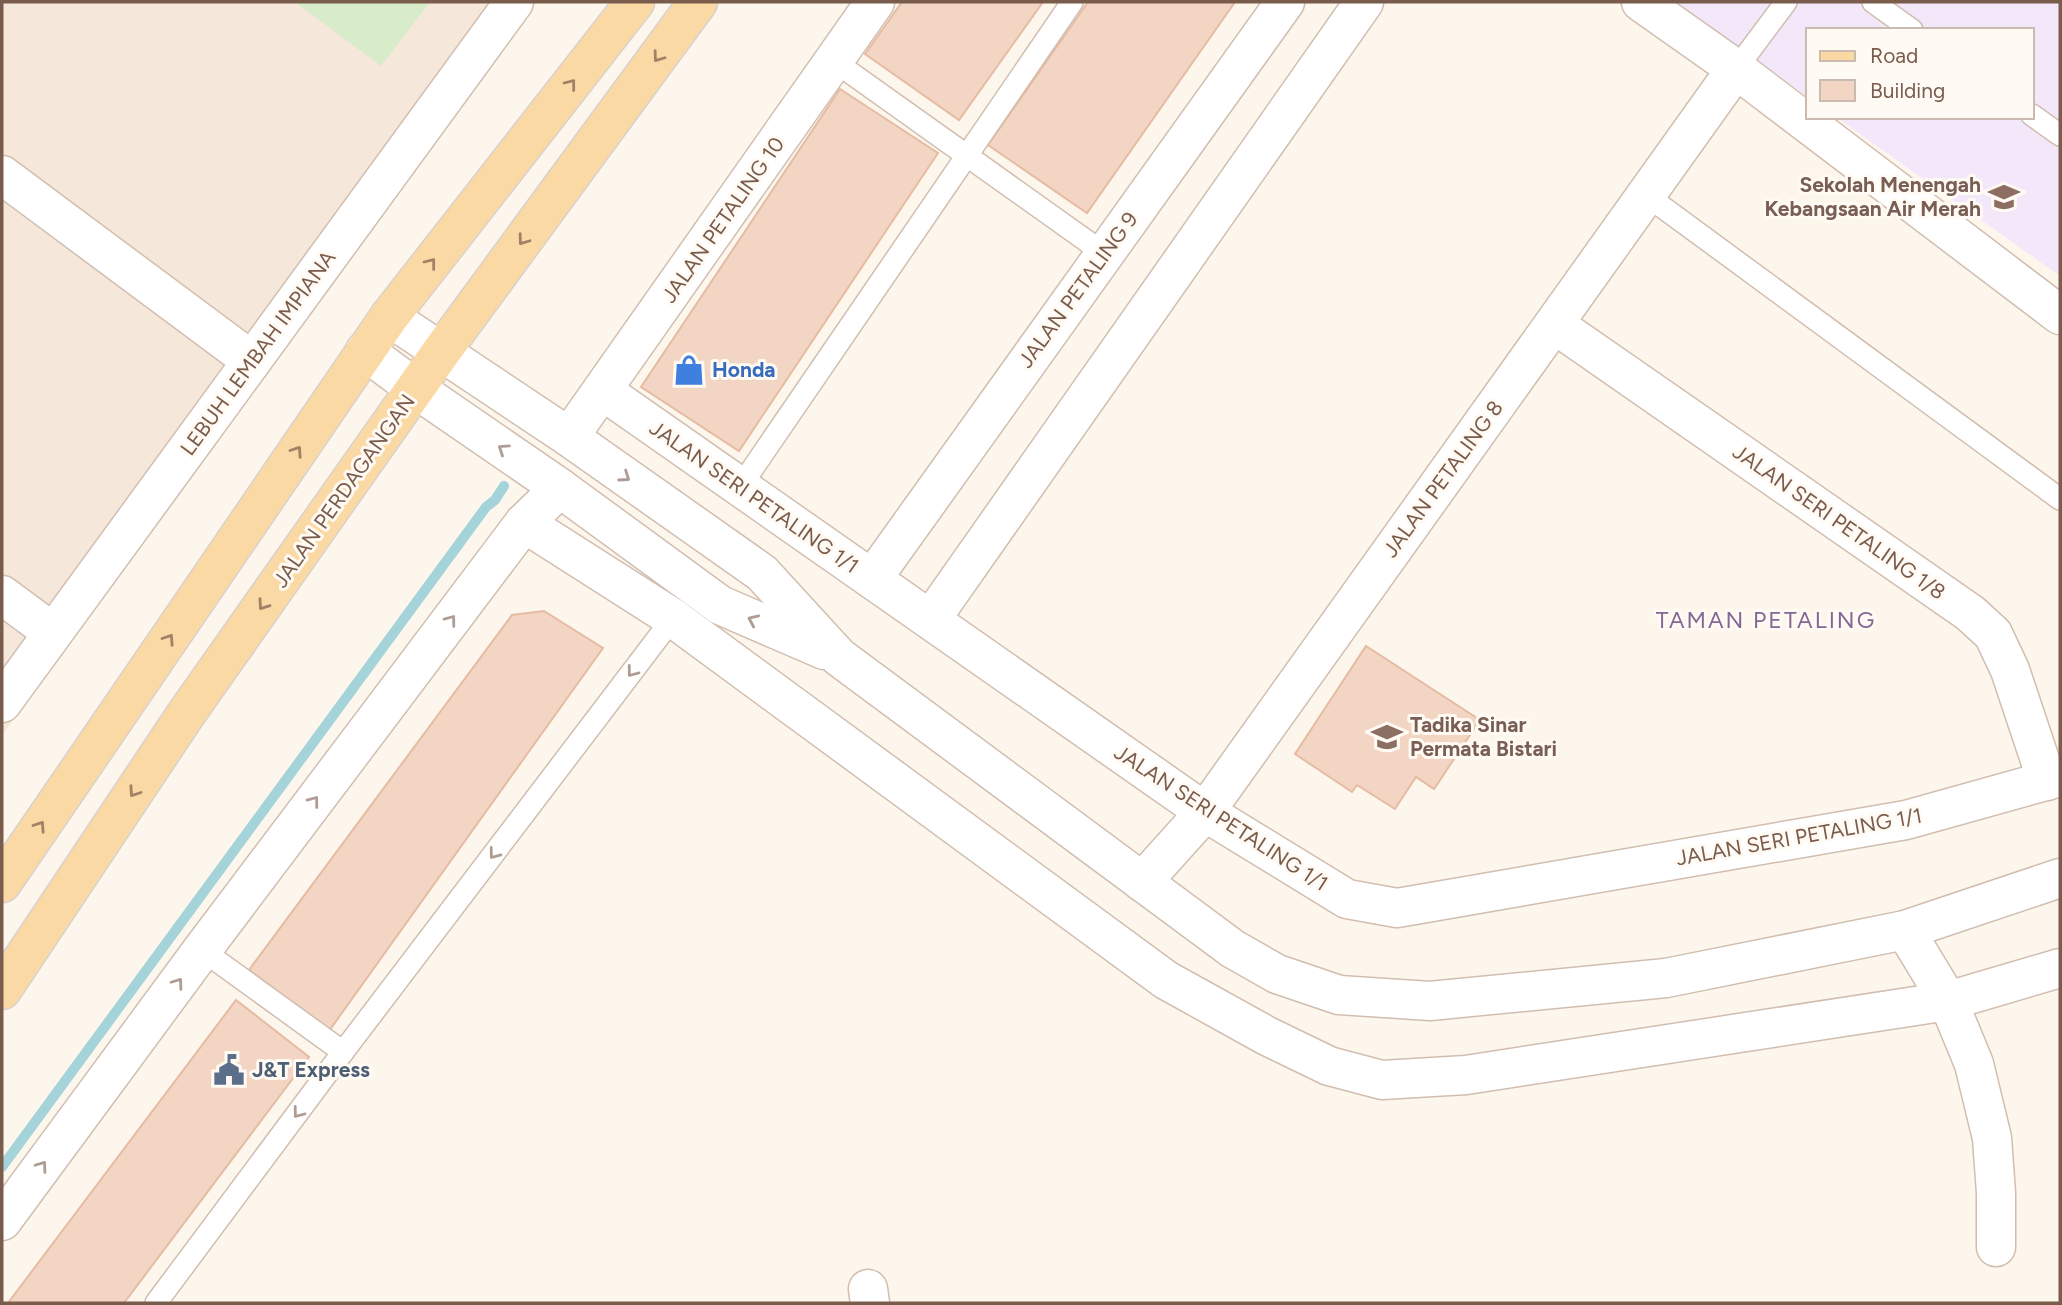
<svg xmlns="http://www.w3.org/2000/svg" width="2062" height="1305" viewBox="0 0 2062 1305" font-family="Figtree,sans-serif">
<style>
.residential{fill:#f5e8da}
.education{fill:#f3e8fa}
.green{fill:#d8ecc9}
.lines{fill:none;stroke-linecap:round;stroke-linejoin:round}
.stream{stroke:#a5d3da;stroke-width:10}
.building{fill:#f3d5c3;stroke:#e6bba3;stroke-width:2}
.service-casing{stroke:#d1beb0;stroke-width:24}
.minor-casing{stroke:#d1beb0;stroke-width:41}
.tertiary-casing{stroke:#d1beb0;stroke-width:41}
.primary-casing{stroke:#dad1cd;stroke-width:41}
.service{stroke:#fff;stroke-width:21}
.minor{stroke:#fff;stroke-width:38}
.tertiary{stroke:#fff;stroke-width:38}
.primary{stroke:#fbd9a5;stroke-width:38}
.oneway{stroke:#a18267}
.oneway2{stroke:#af9d94}
.labels{text-anchor:middle;stroke-width:6;stroke-linejoin:round;paint-order:stroke}
.education-label{font-size:21px;font-weight:bold;fill:#785e54;stroke:#fffaf3;text-anchor:end}
.street-label{font-size:21px;fill:#7a5c4d;stroke:#fffaf3}
.shop-label{font-size:21px;font-weight:bold;fill:#366cbe;stroke:#fffaf3;text-anchor:start}
.service-label{font-size:21px;font-weight:bold;fill:#4e5e75;stroke:#fffaf3;text-anchor:start}
.neighbourhood-label{font-size:23px;letter-spacing:2px;fill:#846695;stroke:#fffaf3}
</style>
<rect width="100%" height="100%" fill="#fdf6ec"/>
<polygon class="residential" points="2,2 532,2 152,515 2,736"/>
<polygon class="education" points="1673,2 2060,2 2060,276 1836,117 2032,117 2032,30 1808,30 1808,97"/>
<polygon class="green" points="295,2 430,2 381,66"/>
<g class="lines">
<polyline class="stream" points="2,1167 486,507 495,500 504,486"/>
</g>
<g class="building">
<polygon points="902,2 1043,2 959,120 865,54"/>
<polygon points="1088,2 1235,2 1087,213 988,145"/>
<polygon points="840,89 938,153 739,451 641,387"/>
<polygon points="544,611 603,648 329,1031 249,970 512,615"/>
<polygon points="1366,646 1480,720 1434,789 1416,777 1395,809 1357,785 1352,792 1295,754"/>
<polygon points="236,1000 309,1057 124,1303 8,1303"/>
</g>
<g class="lines">
<defs>
<g id="service">
<polyline points="1873,2 1912,30"/>
<polyline points="834,61 1105,254"/>
<polyline points="1736,69 1786,2"/>
<polyline points="2032,115 2060,135"/>
<polyline points="1646,195 2060,499"/>
<polyline points="740,487 1072,2"/>
<polyline points="202,950 343,1052"/>
<polyline points="156,1303 343,1052 673,618"/>
</g>
<g id="minor">
<polyline points="1641,2 1736,69 2060,315"/>
<polyline points="2,175 252,361"/>
<polyline points="1554,324 1970,613 1993,634 2010,670 2047,781"/>
<polyline points="603,391 1205,812 1347,899 1397,908 1906,820 2060,777"/>
<polyline points="569,437 875,2"/>
<polyline points="524,523 673,618 1166,980 1267,1036 1329,1066 1382,1080 1466,1075 1948,1001 2060,968"/>
<polyline points="872,579 1285,2"/>
<polyline points="2,595 52,632"/>
<polyline points="931,619 1364,2"/>
<polyline points="2,703 514,2"/>
<polyline points="1142,882 1205,812 1736,69"/>
<polyline points="1905,930 1948,1001 1974,1064 1992,1138 1996,1193 1996,1247"/>
<polyline points="2,1221 202,950 524,523 560,488"/>
<polyline points="868,1289 870,1303"/>
</g>
<g id="tertiary">
<polyline points="389,317 569,437 762,573 839,657 1233,949 1277,974 1339,995 1430,1001 1666,978 1905,930 2060,878"/>
<polyline points="365,351 416,389 560,488 720,605 824,650"/>
</g>
<g id="primary">
<polyline points="2,883 389,317 635,2"/>
<polyline points="2,990 186,714 441,352 698,2"/>
</g>
</defs>
<use href="#service" class="service-casing"/>
<use href="#minor" class="minor-casing"/>
<use href="#tertiary" class="tertiary-casing"/>
<use href="#primary" class="primary-casing"/>
<use href="#service" class="service"/>
<use href="#minor" class="minor"/>
<use href="#tertiary" class="tertiary"/>
<use href="#primary" class="primary"/>
</g>
<defs><path id="oneway-chevron" d="M-2-3.5L2.5 0L-2 3.5" fill="none" stroke-width="1.6" stroke-linecap="round" stroke-linejoin="round" transform="scale(1.75)"/></defs>
<g class="oneway">
<use href="#oneway-chevron" transform="translate(658 57) rotate(126)"/>
<use href="#oneway-chevron" transform="translate(571 84) rotate(-52)"/>
<use href="#oneway-chevron" transform="translate(523 240) rotate(126)"/>
<use href="#oneway-chevron" transform="translate(431 263) rotate(-52)"/>
<use href="#oneway-chevron" transform="translate(297 451) rotate(-56)"/>
<use href="#oneway-chevron" transform="translate(263 605) rotate(125)"/>
<use href="#oneway-chevron" transform="translate(169 639) rotate(-56)"/>
<use href="#oneway-chevron" transform="translate(134 792) rotate(124)"/>
<use href="#oneway-chevron" transform="translate(40 826) rotate(-56)"/>
</g>
<g class="oneway2">
<use href="#oneway-chevron" transform="translate(503 449) rotate(-146)"/>
<use href="#oneway-chevron" transform="translate(625 477) rotate(35)"/>
<use href="#oneway-chevron" transform="translate(451 620) rotate(-53)"/>
<use href="#oneway-chevron" transform="translate(753 620) rotate(-156)"/>
<use href="#oneway-chevron" transform="translate(632 672) rotate(127)"/>
<use href="#oneway-chevron" transform="translate(314 801) rotate(-53)"/>
<use href="#oneway-chevron" transform="translate(494 854) rotate(127)"/>
<use href="#oneway-chevron" transform="translate(178 983) rotate(-54)"/>
<use href="#oneway-chevron" transform="translate(298 1113) rotate(127)"/>
<use href="#oneway-chevron" transform="translate(42 1166) rotate(-54)"/>
</g>
<defs>
<symbol id="school-bare" viewBox="-9 -9 18 18"><path d="M0-5L7-2L0 1L-7-2ZM-4 1L0 2.5L4 1V4Q0 6-4 4Z" fill="#8d6e63" stroke="#fffaf3" stroke-width="2.5" paint-order="stroke"/></symbol>
<symbol id="shop-bare" viewBox="-9 -9 18 18"><path d="M-5-2.5h2.3a2.7 3.5 0 0 1 5.4 0H5L5.5 6h-11ZM-1.5-2.5h3a1.5 2.3 0 0 0-3 0Z" fill="#3f7fe0" stroke="#fffaf3" stroke-width="2.5" paint-order="stroke"/></symbol>
<symbol id="civic-bare" viewBox="-9 -9 18 18"><path d="M-.6-6.5H3V-4.5H.6V-3L4-1V1h2V6H-6V1h2V-1L-.6-3ZM-1.2 2.5V6h2.4V2.5Z" fill="#5c6f8a" stroke="#fffaf3" stroke-width="2.5" paint-order="stroke"/></symbol>
</defs>
<g fill-rule="evenodd">
<use href="#school-bare" x="1982" y="175" width="44" height="44"/>
<use href="#shop-bare" x="667" y="348" width="44" height="44"/>
<use href="#school-bare" x="1365" y="715" width="44" height="44"/>
<use href="#civic-bare" x="207" y="1048" width="44" height="44"/>
</g>
<g class="labels">
<g class="education-label">
<text x="1981" y="192">Sekolah Menengah<tspan x="1981" dy="24">Kebangsaan Air Merah</tspan></text>
<text x="1410" y="732" text-anchor="start">Tadika Sinar<tspan x="1410" dy="24">Permata Bistari</tspan></text>
</g>
<g class="street-label">
<text transform="translate(723 220) rotate(-55)" y="7">JALAN PETALING 10</text>
<text transform="translate(1078 290) rotate(-54)" y="7">JALAN PETALING 9</text>
<text transform="translate(258 353) rotate(-54)" y="7">LEBUH LEMBAH IMPIANA</text>
<text transform="translate(1443 479) rotate(-54)" y="7">JALAN PETALING 8</text>
<text transform="translate(344 491) rotate(-55)" y="7">JALAN PERDAGANGAN</text>
<text transform="translate(754 497) rotate(35)" y="7">JALAN SERI PETALING 1/1</text>
<text transform="translate(1839 522) rotate(35)" y="7">JALAN SERI PETALING 1/8</text>
<text transform="translate(1221 818) rotate(33)" y="7">JALAN SERI PETALING 1/1</text>
<text transform="translate(1799 837) rotate(-10)" y="7">JALAN SERI PETALING 1/1</text>
</g>
<g class="shop-label">
<text x="712" y="377">Honda</text>
</g>
<g class="service-label">
<text x="252" y="1077">J&amp;T Express</text>
</g>
<g class="neighbourhood-label">
<text x="1766" y="628">TAMAN PETALING</text>
</g>
</g>
<rect width="2062" height="1305" fill="none" stroke="#7a5c4d" stroke-width="7"/>
<rect x="1806" y="28" width="228" height="91" fill="#fffaf3" stroke="#cabbb1" stroke-width="2"/>
<rect x="1820" y="51" width="35" height="10" fill="#fbd9a5" stroke="#cabbb1" stroke-width="2"/>
<text x="1870" y="63" font-size="21" fill="#7a5c4d">Road</text>
<rect x="1820" y="80" width="35" height="21" fill="#f3d5c3" stroke="#cabbb1" stroke-width="2"/>
<text x="1870" y="98" font-size="21" fill="#7a5c4d">Building</text>
</svg>
